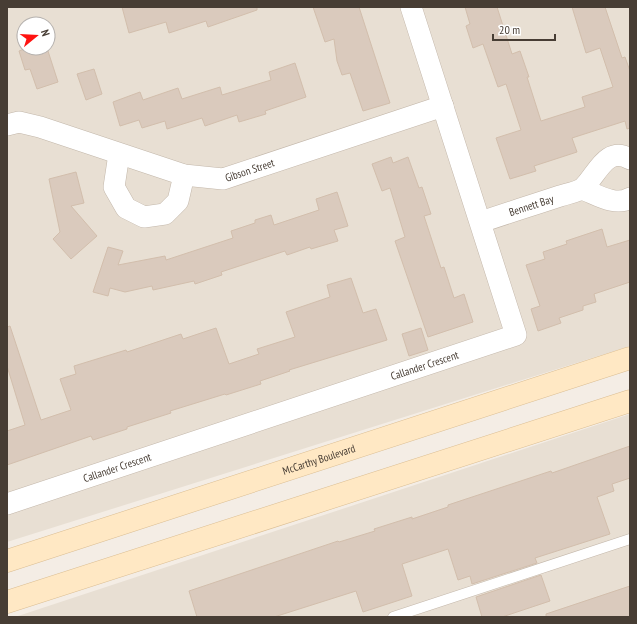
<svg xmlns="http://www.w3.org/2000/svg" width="637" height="624" viewBox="0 0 637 624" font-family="'PT Sans Narrow',sans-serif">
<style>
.residential{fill:#e8dfd3;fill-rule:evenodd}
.building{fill:#dacabd;stroke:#d2beac}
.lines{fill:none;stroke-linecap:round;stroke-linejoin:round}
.lane-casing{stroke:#c3b7aa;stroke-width:11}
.street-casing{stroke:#c3b7aa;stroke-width:22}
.secondary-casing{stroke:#dbbe93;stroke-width:23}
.lane{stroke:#fff;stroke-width:10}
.street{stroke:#fff;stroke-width:21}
.secondary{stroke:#ffe8c4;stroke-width:22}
.labels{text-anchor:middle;stroke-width:3;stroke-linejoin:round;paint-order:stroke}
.street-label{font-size:11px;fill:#473d34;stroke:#fff}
</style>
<rect width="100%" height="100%" fill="#f4ede5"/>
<g class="residential">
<path d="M 7,7 L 630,7 L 630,346 L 7,542 ZM 24,24 L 48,24 L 48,48 L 24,48 Z"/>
<polygon points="630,414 630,617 15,617"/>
</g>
<g class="building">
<polygon points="122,7 257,7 257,10 208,27 206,21 169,33 166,22 129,33"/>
<polygon points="313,7 359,7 390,103 363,111 350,73 342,75 337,61 334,39 325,42"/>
<polygon points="465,7 497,7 512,54 520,51 529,77 527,77 541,121 585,107 582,97 613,87 600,48 586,53 572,7 605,7 622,58 625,57 630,71 630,128 627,129 625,121 572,138 577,152 534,166 536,171 510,179 496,138 521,130 506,84 498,87 483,44 473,48 466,26 470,24"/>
<polygon points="27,48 47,48 58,82 37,89 30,69 25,70 19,51"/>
<polygon points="295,63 306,97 265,111 266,114 239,122 237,115 205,126 202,118 167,129 165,121 142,128 139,120 120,126 113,102 140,92 143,100 178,88 182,99 220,87 222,95 271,80 269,72"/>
<polygon points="94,69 102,94 86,100 77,74"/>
<polygon points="391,157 393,163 408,157 419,188 422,187 431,214 424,216 441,268 444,267 454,298 464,294 473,322 428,337 395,241 405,237 390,188 382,191 372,164"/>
<polygon points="76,172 84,203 71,206 97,236 71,259 53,239 60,232 49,179"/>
<polygon points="337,192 348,226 334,230 338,241 311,249 310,247 287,255 285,251 221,272 222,275 195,284 194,281 153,290 152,286 125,292 110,288 108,296 93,292 108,247 123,251 118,265 165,256 166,260 233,238 231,231 255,223 255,220 271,215 274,225 319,210 316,199"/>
<polygon points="602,229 607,247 630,240 630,282 594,294 596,302 583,306 583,310 559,318 561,323 538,331 531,309 540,306 526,265 545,259 543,252 567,244 566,241"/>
<polygon points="351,278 363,313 376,309 387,340 289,370 290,371 260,381 261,384 226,395 225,394 170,411 171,413 127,427 127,429 93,440 91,436 7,465 7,431 25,425 7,366 7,327 10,326 41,420 71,410 60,379 76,374 74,366 126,350 127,352 181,334 183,339 216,328 229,364 259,354 257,349 295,337 286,312 330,297 327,285"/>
<polygon points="421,328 428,350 409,356 402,334"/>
<polygon points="630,446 630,478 612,484 614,491 597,497 610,534 535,558 537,563 472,584 470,576 458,580 448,549 402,564 412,596 363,612 356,591 274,617 197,617 189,591 338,541 339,542 375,531 374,529 412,517 412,519 448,507 448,505 463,500 551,471 552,473"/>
<polygon points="541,575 550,601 502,617 482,617 476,597"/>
<polygon points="630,586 630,617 546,617 546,614"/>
</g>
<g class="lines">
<defs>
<polyline id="lane" points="393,617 630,539"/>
<g id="street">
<path id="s1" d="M 7,125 L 19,122 L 40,127 L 184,175 L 223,179 L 443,106"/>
<polyline points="119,154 114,187 126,208 144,217 165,214 178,201 184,175"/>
<path d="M 582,189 C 596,194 615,207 630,198"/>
<path id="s2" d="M 481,222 C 507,213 533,205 560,196 C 566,194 578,192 583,188 C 597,175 606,145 630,159"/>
<path id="s3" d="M 7,504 L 516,335 L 411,7"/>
</g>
<g id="secondary">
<path id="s4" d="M 7,561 L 630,358"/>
<polyline points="7,602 630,401"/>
</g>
</defs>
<use href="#lane" class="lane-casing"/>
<use href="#street" class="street-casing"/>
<use href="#secondary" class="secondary-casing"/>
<use href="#lane" class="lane"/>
<use href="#street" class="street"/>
<use href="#secondary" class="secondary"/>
</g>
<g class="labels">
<g class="street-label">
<text dy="4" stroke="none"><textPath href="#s1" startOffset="253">Gibson Street</textPath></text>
<text dy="4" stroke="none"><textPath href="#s2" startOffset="53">Bennett Bay</textPath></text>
<text dy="4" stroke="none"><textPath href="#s3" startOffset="440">Callander Crescent</textPath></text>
<text dy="4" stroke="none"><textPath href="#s4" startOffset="328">McCarthy Boulevard</textPath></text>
<text dy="4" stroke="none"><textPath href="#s3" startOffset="116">Callander Crescent</textPath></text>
</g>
</g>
<rect width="637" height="624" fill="none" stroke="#473d34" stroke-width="16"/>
<g transform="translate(36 36) rotate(72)"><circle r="19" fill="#ffffff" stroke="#b5b1ae"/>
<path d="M0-3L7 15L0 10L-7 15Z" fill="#ff1311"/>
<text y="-6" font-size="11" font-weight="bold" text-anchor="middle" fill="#473d34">N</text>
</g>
<path d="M493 34v6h62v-6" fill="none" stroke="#473d34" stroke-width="2"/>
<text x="499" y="34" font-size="12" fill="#473d34" stroke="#ffffff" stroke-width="3" paint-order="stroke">20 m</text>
</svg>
